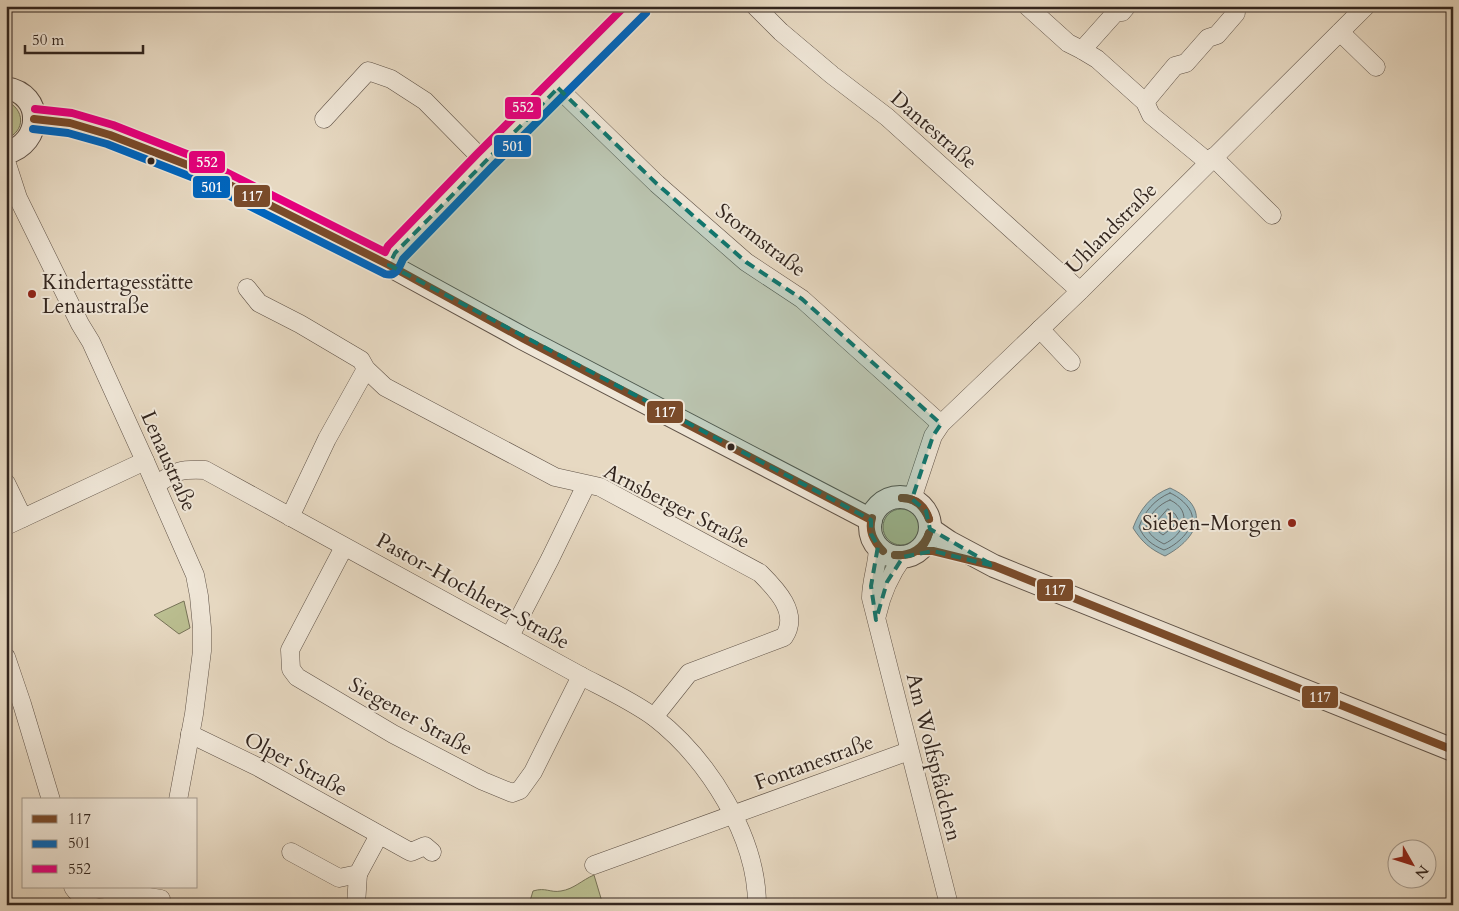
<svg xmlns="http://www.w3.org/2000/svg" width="1459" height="911" viewBox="0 0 1459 911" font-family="Cardo,serif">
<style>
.green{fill:#babe90;stroke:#767257}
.water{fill:#9ab8bd;stroke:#707d7d}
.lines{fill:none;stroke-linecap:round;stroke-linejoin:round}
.shore{stroke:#666e6e;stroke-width:1}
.minor-casing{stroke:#5f5247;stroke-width:19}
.tertiary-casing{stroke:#5f5247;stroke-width:24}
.minor{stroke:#efe6d7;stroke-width:18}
.tertiary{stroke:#efe6d7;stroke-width:22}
.bus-1-casing{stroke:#efe6d7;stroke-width:11}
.bus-2-casing{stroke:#efe6d7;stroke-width:11}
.bus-3-casing{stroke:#efe6d7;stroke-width:11}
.bus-1{stroke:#7a4b2a;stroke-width:8}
.bus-2{stroke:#0065bd;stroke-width:8}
.bus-3{stroke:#e5007d;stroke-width:8}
.marked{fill:#0f766e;fill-opacity:0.2;stroke:#0f766e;stroke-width:4;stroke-dasharray:10 6;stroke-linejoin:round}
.bus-dot{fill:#32251e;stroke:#efe6d7;stroke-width:2}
.poi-dot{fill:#8f2418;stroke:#efe6d7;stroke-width:2}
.labels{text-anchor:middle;stroke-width:4;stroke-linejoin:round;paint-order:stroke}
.street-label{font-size:21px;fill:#32251e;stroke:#efe6d7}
.poi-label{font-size:21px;fill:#32251e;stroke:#efe6d7;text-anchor:start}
.line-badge{stroke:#efe6d7;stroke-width:2}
.badge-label{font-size:14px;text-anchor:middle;font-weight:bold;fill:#fff}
</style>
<rect width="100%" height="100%" fill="#e7d9c2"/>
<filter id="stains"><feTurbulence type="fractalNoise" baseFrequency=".004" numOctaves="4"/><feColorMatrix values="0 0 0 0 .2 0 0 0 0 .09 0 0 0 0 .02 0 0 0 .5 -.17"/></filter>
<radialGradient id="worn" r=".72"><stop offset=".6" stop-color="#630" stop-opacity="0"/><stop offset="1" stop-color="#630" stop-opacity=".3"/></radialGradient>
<g class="green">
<path d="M 6,101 C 25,109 26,131 6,139 Z"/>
<circle cx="901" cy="527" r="18"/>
<polygon points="184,601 190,628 179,634 154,615"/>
<path d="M 594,875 L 603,905 L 531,905 L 530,901 L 533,891 C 546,887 550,893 561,891 C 574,889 582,880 594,875 Z"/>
</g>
<path class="water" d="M 1170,488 C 1212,507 1199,538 1165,556 C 1150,549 1142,542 1133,528 C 1140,509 1151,495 1170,488 Z"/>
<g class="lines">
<g class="shore">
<path d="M 1170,493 C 1178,496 1190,506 1192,515 C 1195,529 1176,546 1164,550 C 1152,545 1144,539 1139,527 C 1144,512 1155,499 1170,493 Z"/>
<path d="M 1170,500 C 1194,511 1184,535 1164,544 C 1156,540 1149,535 1146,526 C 1149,515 1159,504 1170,500 Z"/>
<polygon points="1168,509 1175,514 1178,519 1174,526 1163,535 1155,529 1154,525"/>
</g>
<defs>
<g id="minor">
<polyline points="755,6 781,32 832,75 887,117 1080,291"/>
<polyline points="1027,6 1068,43 1082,50 1097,59 1145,102 1151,115 1208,162"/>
<polyline points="1340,32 1376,67"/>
<polyline points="1082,50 1116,12 1122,12 1127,6"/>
<polyline points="558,88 657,184 746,262 802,299 941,424"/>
<polyline points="1145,102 1175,66 1186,63 1208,38 1217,35 1236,13"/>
<polyline points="324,119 368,71 391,79 425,101 484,161"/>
<polyline points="1213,157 1272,215"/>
<polyline points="6,161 18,198 80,324 91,342 145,461 195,575 199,596 202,628 202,651 194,714 178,800"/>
<polyline points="389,265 395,253 484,161 639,6"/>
<path d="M 247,288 L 259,303 L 300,324 L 361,360 L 366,369 L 385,387 L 555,477 L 600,487 L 760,573 C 776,589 800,613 784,637 L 689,673 L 654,717"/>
<polyline points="1040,329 1071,362"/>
<polyline points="6,483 23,518"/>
<path d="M 156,485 C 177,470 180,469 205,470 L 581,676 C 606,689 632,701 654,717 C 708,759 757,836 757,905"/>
<polyline points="912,499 933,436 941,424 1080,291 1366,6"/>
<polyline points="290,517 327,439 366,369"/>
<polyline points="6,526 145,461"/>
<path d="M 878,546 C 878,564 871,580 871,598 L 949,905"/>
<polyline points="344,547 290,650 291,669 297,677 393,734 483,781 512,793 520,790 533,772 581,676"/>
<path d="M 877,615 C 882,592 890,575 903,557"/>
<polyline points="510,636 550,559 586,485"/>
<polyline points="6,657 22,704 51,800"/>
<polyline points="190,734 258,767 407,850 411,852 425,846 432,852"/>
<polyline points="291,852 339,878 358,874 379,835"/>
<polyline points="594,865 909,751"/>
<polyline points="73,887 76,891 86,892 100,889 161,899"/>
<polyline points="356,905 358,874"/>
</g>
<g id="tertiary">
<path d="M 6,88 C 44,94 43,143 6,153"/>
<polyline points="34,119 70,123 110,135 198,169 389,265 524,339 871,520"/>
<circle cx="900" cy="527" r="30"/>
<polyline points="930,529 949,542 994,566 1453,750"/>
</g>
</defs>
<use href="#minor" class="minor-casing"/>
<use href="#tertiary" class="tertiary-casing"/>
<use href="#minor" class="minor"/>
<use href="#tertiary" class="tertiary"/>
<defs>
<g id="bus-1">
<polyline points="34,119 70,123 110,135 198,169 389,265 524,339 871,520"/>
<path d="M 902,498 C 916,498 925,506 929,519"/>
<path d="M 902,498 C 916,498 924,507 929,519"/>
<path d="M 872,518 C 868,531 874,542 883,551"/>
<polyline points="918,551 933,551 994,566 1453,750"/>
<path d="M 895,555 C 911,556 924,548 929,533"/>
<path d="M 895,555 C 912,557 925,549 929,533"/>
</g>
<path id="bus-2" d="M 33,129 L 68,133 L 107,144 L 194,178 L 385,274 C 396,277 399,268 403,259 L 491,168 L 646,13"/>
<polyline id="bus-3" points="35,109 72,113 113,125 202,160 385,252 388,246 477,154 625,6"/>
</defs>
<use href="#bus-1" class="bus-1-casing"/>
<use href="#bus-2" class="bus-2-casing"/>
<use href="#bus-3" class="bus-3-casing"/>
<use href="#bus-1" class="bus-1"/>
<use href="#bus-2" class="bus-2"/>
<use href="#bus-3" class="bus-3"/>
</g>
<path class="marked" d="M 558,88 L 657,184 L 746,262 L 802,299 L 941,424 L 933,436 L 912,499 L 926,511 L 930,529 L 994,566 L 933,551 L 903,557 L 887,582 L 876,620 L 871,586 L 878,546 L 871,534 L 871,520 L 389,265 L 395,253 Z"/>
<g class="bus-dot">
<circle cx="151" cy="161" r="4.5"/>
<circle cx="731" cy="447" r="4.5"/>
</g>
<g class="poi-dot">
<circle cx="32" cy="294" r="5"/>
<circle cx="1292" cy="523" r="5"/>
</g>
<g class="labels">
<g class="street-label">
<text transform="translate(934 130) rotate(41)" y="7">Dantestraße</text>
<text transform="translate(1111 228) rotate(-45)" y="7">Uhlandstraße</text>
<text transform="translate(761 240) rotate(37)" y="7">Stormstraße</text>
<text transform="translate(169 461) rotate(66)" y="7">Lenaustraße</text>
<text transform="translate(677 506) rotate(27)" y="7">Arnsberger Straße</text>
<text transform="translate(473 591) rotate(29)" y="7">Pastor-Hochherz-Straße</text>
<text transform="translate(411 716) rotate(29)" y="7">Siegener Straße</text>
<text transform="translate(934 757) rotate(76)" y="7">Am Wolfspfädchen</text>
<text transform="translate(814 762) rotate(-20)" y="7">Fontanestraße</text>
<text transform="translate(296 764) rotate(28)" y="7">Olper Straße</text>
</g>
<g class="poi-label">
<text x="42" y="289">Kindertagesstätte<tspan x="42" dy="24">Lenaustraße</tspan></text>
<text x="1282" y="530" text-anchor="end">Sieben-Morgen</text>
</g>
</g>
<g class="line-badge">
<rect x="504" y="96" width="38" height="24" rx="5" fill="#e5007d"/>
<rect x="493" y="134" width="39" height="24" rx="5" fill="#0065bd"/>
<rect x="188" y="150" width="38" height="24" rx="5" fill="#e5007d"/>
<rect x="192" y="175" width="39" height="24" rx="5" fill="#0065bd"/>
<rect x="233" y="184" width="38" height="24" rx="5" fill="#7a4b2a"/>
<rect x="646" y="400" width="38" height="24" rx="5" fill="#7a4b2a"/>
<rect x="1036" y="578" width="38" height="24" rx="5" fill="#7a4b2a"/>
<rect x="1301" y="685" width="38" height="24" rx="5" fill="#7a4b2a"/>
</g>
<g class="badge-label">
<text x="523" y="112">552</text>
<text x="513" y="151">501</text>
<text x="207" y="167">552</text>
<text x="212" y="192">501</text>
<text x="252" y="201">117</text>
<text x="665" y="417">117</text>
<text x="1055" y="595">117</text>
<text x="1320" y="702">117</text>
</g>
<rect width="1459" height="911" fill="none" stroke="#e7d9c2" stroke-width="25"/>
<rect x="8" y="8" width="1444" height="896" fill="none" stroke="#32251e" stroke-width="2.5"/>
<rect x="12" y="12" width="1434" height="886" fill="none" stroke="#32251e"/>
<rect x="22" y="798" width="175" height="90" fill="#efe6d7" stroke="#a3998d"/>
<rect x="32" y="815" width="25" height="8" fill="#7a4b2a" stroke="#a3998d"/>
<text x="68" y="824" font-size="15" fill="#32251e">117</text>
<rect x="32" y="840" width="25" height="8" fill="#0065bd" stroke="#a3998d"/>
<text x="68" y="848" font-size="15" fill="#32251e">501</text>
<rect x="32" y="865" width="25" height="8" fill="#e5007d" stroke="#a3998d"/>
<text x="68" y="874" font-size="15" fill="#32251e">552</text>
<g transform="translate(1412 864) rotate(129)"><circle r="24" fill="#efe6d7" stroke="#a3998d"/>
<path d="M0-4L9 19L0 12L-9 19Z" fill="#8f2418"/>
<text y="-8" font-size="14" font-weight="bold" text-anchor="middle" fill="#32251e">N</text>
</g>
<path d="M25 45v8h118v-8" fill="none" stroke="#32251e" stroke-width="2.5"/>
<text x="32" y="45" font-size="15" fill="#32251e" stroke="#efe6d7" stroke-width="4" paint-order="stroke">50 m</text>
<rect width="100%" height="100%" filter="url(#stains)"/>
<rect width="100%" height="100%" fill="url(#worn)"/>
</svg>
